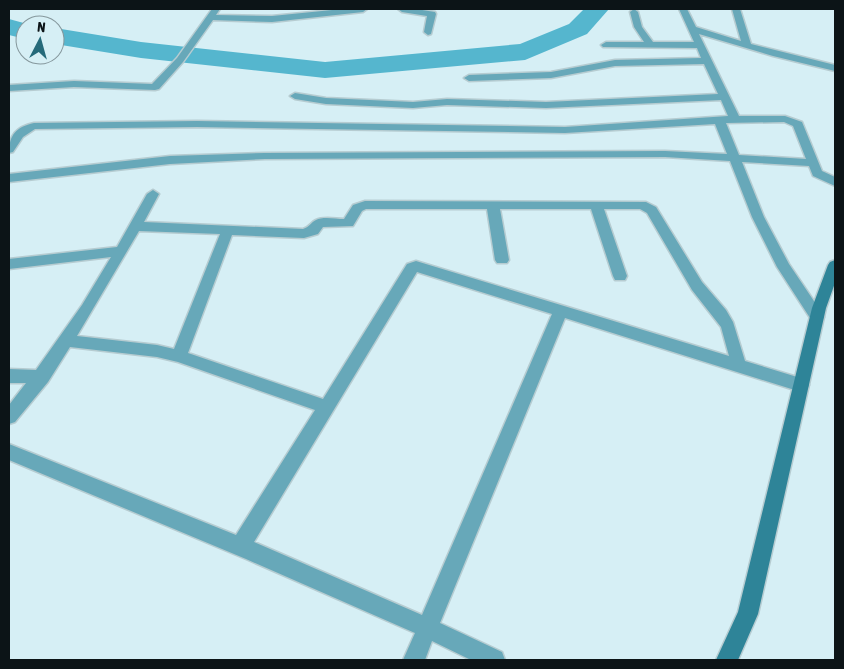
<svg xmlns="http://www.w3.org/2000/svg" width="844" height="669" viewBox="0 0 844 669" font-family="'Asap Condensed',sans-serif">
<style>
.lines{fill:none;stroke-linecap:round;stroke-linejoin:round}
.river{fill:#55b6ce;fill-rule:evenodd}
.street-casing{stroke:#b6ccd1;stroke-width:3}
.secondary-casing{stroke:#b6ccd1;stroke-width:3}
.street{fill:#67a8b9;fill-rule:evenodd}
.secondary{fill:#2e8498;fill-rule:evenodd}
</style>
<rect width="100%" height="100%" fill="#d6eff5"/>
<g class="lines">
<g class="river">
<polygon points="584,9 609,9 587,34 525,60 325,78 141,58 55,44 55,28 141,42 325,62 520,44 569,24"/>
<polygon points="9,19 31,25 25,25 25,39 9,35"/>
</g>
<defs>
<g id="street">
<polygon points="212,9 220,9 216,15 272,16 342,9 367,9 363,12 272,22 213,20 183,62 159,89 155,90 74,87 9,91 9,85 74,81 152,84 177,58"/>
<polygon points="398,9 416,9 435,12 436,14 431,34 428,35 424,32 427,16 402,12"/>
<path d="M 634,9 L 638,12 L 642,27 L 653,42 L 694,42 L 679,9 L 687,9 L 696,27 L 741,41 L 732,9 L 740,9 L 751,44 L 835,65 L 835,71 L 773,56 L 699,34 L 739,116 L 785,116 L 802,122 L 822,171 L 835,177 L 835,186 L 813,176 L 809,166 L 742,162 L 764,217 L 789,264 L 822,313 L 824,317 L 822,321 L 817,323 L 812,321 L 777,267 L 752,217 L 730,161 L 665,157 L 265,159 L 170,164 L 9,182 L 9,174 L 170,156 L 265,153 L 665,151 L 727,154 L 715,124 L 565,133 L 197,127 L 35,129 L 23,137 L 13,152 L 9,153 C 9,135 16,127 34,123 L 197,121 L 565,127 L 728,116 L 721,100 L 546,108 L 447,105 L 413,108 L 326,104 L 295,99 L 290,96 L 295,93 L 326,98 L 413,102 L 447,99 L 546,102 L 718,94 L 704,64 L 615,66 L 551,78 L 469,81 L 464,78 L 469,75 L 551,72 L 615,60 L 701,58 L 697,48 L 603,47 L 601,45 L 606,42 L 644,42 L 634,27 L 630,12 ZM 784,122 L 793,126 L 806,159 L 739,155 L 726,123 Z"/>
<path d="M 153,190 L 159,194 L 144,222 L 303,229 C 310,227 311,222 316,220 C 323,216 336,219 344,219 L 353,205 L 365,201 L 646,202 L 656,207 L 702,282 L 726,310 L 733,322 L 745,361 L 807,380 L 809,385 L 807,390 L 801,392 L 565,318 L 440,623 L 502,652 L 505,660 L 471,660 L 432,641 L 425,660 L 403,660 L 415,633 L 246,559 L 9,460 L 9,444 L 236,535 L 315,410 L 178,362 L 157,357 L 70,347 L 48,382 L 15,422 L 9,424 L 9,405 L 26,383 L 9,383 L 9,369 L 36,370 L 82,305 L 111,257 L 9,269 L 9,259 L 117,247 L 147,194 ZM 366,209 L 487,209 L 495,260 L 497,263 L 507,263 L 509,260 L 500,209 L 591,209 L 613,276 L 615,280 L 625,280 L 627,276 L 604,209 L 640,209 L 647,213 L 692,290 L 721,327 L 729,356 L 416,261 L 407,264 L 323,399 L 188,353 L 232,235 L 304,238 L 318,234 L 323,227 L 353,226 L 362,211 ZM 139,231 L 220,234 L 174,349 L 157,345 L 77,336 ZM 417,272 L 552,314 L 422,615 L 254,542 Z"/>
</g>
<polygon id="secondary" points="835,260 835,283 826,308 758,614 738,660 716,660 738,612 812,308 828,265 830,262"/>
</defs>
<use href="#street" class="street-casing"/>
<use href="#secondary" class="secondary-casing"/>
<use href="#street" class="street"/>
<use href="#secondary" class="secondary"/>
</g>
<rect width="844" height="669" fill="none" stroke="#0c1417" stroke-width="20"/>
<g transform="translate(40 40) rotate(6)"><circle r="24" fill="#d6eff5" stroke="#85979c"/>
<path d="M0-4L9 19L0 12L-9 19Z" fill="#256a7a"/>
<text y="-8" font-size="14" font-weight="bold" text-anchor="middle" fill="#0c1417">N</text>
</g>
</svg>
